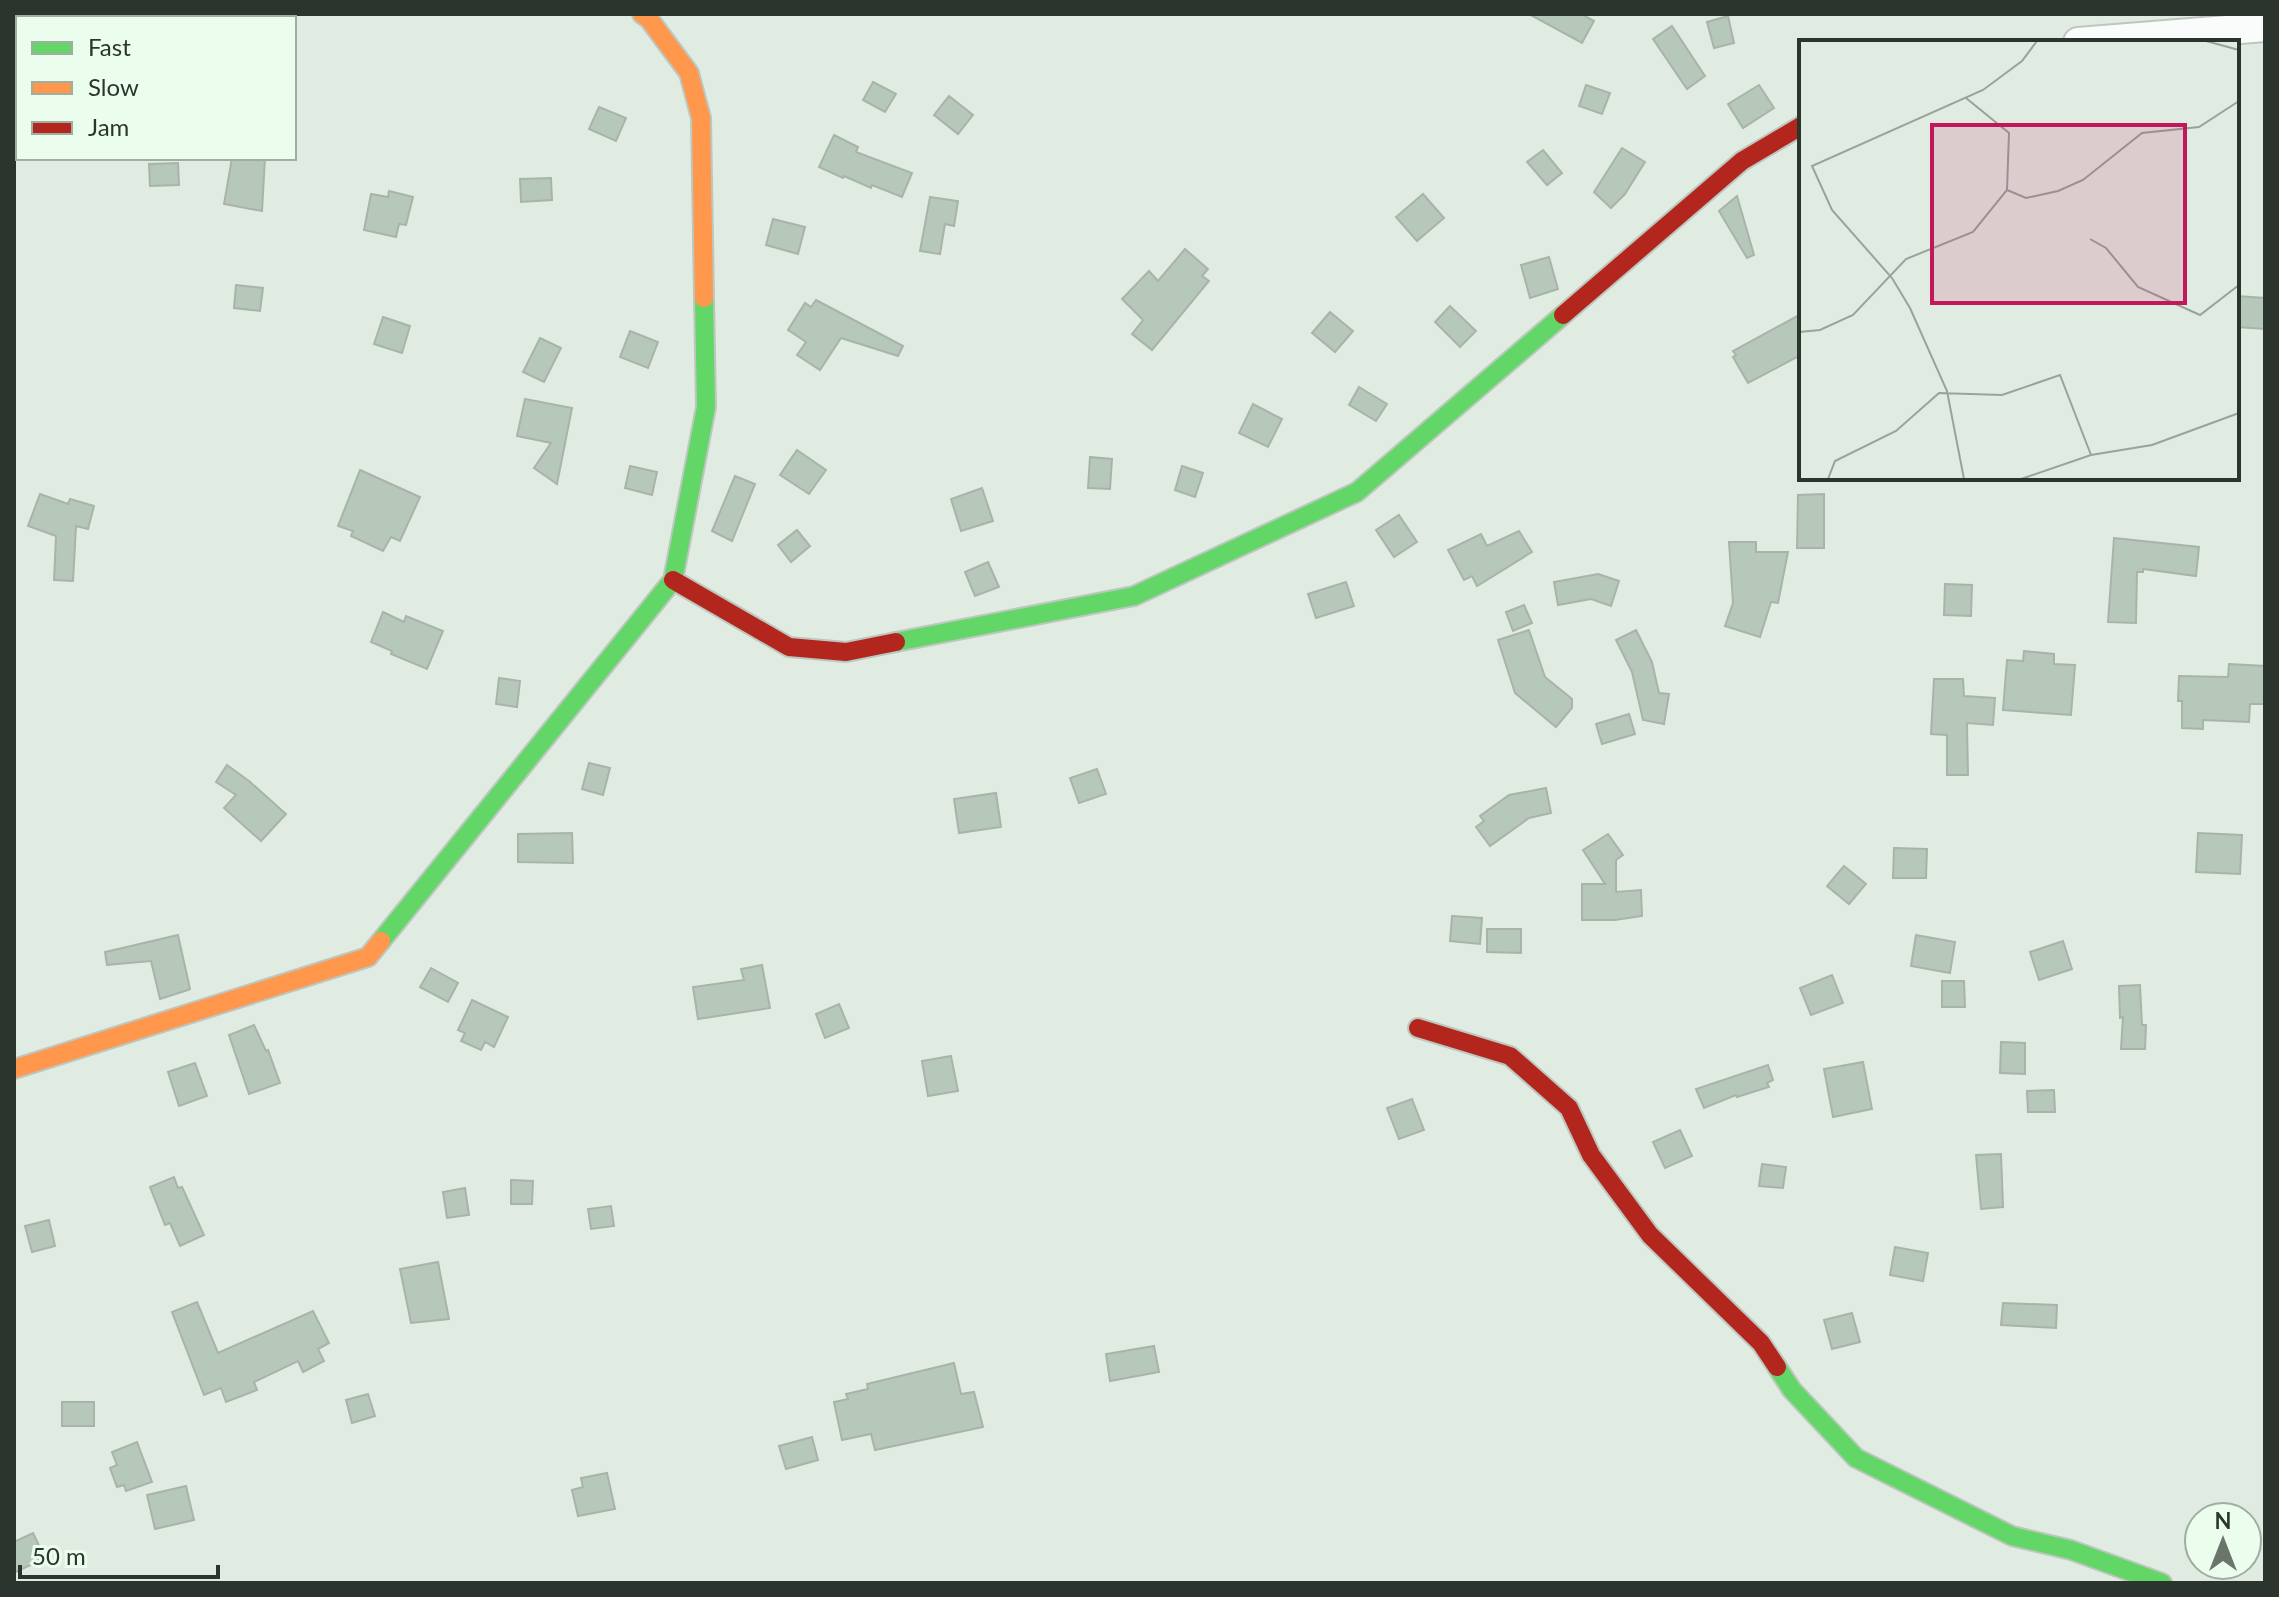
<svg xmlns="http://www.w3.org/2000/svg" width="2279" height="1597" viewBox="0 0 2279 1597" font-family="Lato,sans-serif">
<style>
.building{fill:#b5c8b9;stroke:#aab3ab;stroke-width:2}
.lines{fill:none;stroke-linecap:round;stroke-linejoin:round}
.street-casing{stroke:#bdc7bf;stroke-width:32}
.fast-casing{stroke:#bdc7bf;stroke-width:22}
.slow-casing{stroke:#bdc7bf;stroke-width:22}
.jam-casing{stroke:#bdc7bf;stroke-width:22}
.street{stroke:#fafcfb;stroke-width:28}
.fast{stroke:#63d668;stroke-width:18}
.slow{stroke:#ff974d;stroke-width:18}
.jam{stroke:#b3261e;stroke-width:18}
.inset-road{fill:none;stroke:#98a39a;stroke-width:2}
.view{fill:#c2185b;fill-opacity:0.15;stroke:#c2185b;stroke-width:4}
.inset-edge{fill:none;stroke:#2c352d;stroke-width:4}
</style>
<rect width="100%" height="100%" fill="#e0ece2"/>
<g class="building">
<polygon points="1529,14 1581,14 1594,21 1582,43"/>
<polygon points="1728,16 1734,43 1714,48 1707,22"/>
<polygon points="1672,26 1705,76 1687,89 1653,39"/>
<polygon points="873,82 896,94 885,112 863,100"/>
<polygon points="1586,85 1610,93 1602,114 1579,106"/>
<polygon points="1759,85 1774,108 1743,128 1728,104"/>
<polygon points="949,96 973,115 958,134 934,115"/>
<polygon points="599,107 626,118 616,141 589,129"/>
<polygon points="834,135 858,147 856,152 912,173 902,197 872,185 871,188 844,176 843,178 819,167"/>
<polygon points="1622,148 1645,162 1625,194 1611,208 1594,192"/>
<polygon points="1543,150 1562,173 1547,185 1527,162"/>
<polygon points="232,158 265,158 262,211 224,204"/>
<polygon points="178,163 179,185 150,186 149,164"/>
<polygon points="551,178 552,200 521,202 520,179"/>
<polygon points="389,191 413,197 406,225 399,224 396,237 364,230 371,194 388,197"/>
<polygon points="1423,194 1444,218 1417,241 1396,217"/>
<polygon points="1737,196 1754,255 1747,258 1719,211"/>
<polygon points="930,197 958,201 954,226 945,224 940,254 920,251"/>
<polygon points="773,219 805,227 798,254 766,245"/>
<polygon points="1185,249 1208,269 1202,276 1209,281 1152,350 1132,334 1143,320 1122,299 1149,271 1158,281"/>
<polygon points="1549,257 1558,289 1530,298 1521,265"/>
<polygon points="236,285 263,288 260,311 234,308"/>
<polygon points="2237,296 2265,298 2265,329 2237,327"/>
<polygon points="816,300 903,346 898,356 841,338 820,370 797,355 806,342 788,330 805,303 811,307"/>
<polygon points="1450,306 1476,331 1460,347 1435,322"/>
<polygon points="1330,312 1353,331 1335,352 1312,333"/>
<polygon points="1801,314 1801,355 1748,383 1733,357 1736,355 1733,351"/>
<polygon points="383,317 410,326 402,353 374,344"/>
<polygon points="630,331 658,342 648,368 620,357"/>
<polygon points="540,338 561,348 544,382 523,372"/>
<polygon points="1359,387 1387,404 1376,421 1349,405"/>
<polygon points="525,399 572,408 557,484 534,468 551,443 517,436"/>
<polygon points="1253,404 1282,419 1268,447 1239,433"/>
<polygon points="797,450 826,470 809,494 780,475"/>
<polygon points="1090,457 1112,459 1110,489 1088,488"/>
<polygon points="630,466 657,472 652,495 625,488"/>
<polygon points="1182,466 1203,473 1195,497 1175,490"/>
<polygon points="360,470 420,497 400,541 391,537 383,551 351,536 353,531 338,526"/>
<polygon points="735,476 755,484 732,541 712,531"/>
<polygon points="982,488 993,521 961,531 951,499"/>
<polygon points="40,494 68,504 70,499 94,506 88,529 76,526 73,581 54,580 56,536 28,526"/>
<polygon points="1824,494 1824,548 1797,548 1798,495"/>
<polygon points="1399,515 1417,542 1394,557 1376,530"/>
<polygon points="797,530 810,546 791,562 778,545"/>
<polygon points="1519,531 1532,552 1477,586 1472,576 1464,580 1448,550 1481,534 1487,546"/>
<polygon points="2114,538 2199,547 2196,576 2143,569 2143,572 2137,572 2136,623 2108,622"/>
<polygon points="1729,542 1756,542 1756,552 1788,552 1778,603 1771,602 1760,637 1725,626 1733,603"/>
<polygon points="988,562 999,587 975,596 965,572"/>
<polygon points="1598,574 1619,581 1611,606 1591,599 1558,605 1554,582"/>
<polygon points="1346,582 1354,606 1316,618 1308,594"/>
<polygon points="1945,584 1972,585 1971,616 1944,615"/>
<polygon points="1524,605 1532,623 1513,631 1506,612"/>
<polygon points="383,612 404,622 406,616 443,631 427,669 391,654 392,651 371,642"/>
<polygon points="1529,630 1545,677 1572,699 1572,708 1556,727 1515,693 1498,640"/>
<polygon points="1636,630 1652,662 1659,693 1669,694 1664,724 1643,720 1632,672 1616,640"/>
<polygon points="2024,651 2054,654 2054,664 2075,665 2071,715 2003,710 2007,660 2023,661"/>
<polygon points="2229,664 2265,666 2265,704 2250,704 2249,722 2203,720 2203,729 2182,728 2182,701 2178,701 2179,676 2228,677"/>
<polygon points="499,678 520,681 517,707 496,704"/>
<polygon points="1934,679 1963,679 1964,696 1995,698 1993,725 1967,723 1968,775 1947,775 1947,735 1931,734"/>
<polygon points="1629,714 1635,734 1602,744 1596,724"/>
<polygon points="589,763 610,768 603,795 582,789"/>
<polygon points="227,765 249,781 286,814 261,841 224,808 236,795 216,782"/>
<polygon points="1097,769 1106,794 1079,803 1070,778"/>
<polygon points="1546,788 1551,813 1529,818 1490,846 1476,827 1484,821 1480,816 1509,795"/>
<polygon points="996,793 1001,827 959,833 954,799"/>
<polygon points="572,833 573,863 518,862 518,834"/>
<polygon points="2198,833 2242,835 2240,874 2196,872"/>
<polygon points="1608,834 1623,855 1616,860 1616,892 1641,890 1642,916 1615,920 1582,920 1582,884 1605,884 1583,850"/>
<polygon points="1894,848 1927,849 1926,878 1893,878"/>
<polygon points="1844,866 1866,884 1849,904 1827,886"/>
<polygon points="1452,916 1482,918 1480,944 1450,941"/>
<polygon points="1487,929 1521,929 1521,953 1487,952"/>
<polygon points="178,935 190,989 188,990 160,999 151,961 107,965 105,952"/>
<polygon points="1916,935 1955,942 1950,973 1911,966"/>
<polygon points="2063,941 2072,969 2039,980 2030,952"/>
<polygon points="762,965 770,1008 698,1019 693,987 744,980 741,969"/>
<polygon points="431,968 458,983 448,1002 420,987"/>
<polygon points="1832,975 1843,1003 1811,1015 1800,988"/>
<polygon points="1942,981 1964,981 1965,1007 1942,1007"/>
<polygon points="2140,985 2142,1025 2146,1025 2145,1049 2121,1049 2123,1017 2120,1018 2119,986"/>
<polygon points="472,1000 508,1017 494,1047 485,1042 481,1050 461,1041 465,1033 458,1030"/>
<polygon points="839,1004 849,1028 825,1038 816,1014"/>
<polygon points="254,1025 266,1051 268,1050 280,1083 249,1094 229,1035"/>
<polygon points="2001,1042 2025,1043 2025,1074 2000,1073"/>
<polygon points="951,1056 958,1091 928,1096 922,1061"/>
<polygon points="1863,1062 1872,1109 1833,1117 1824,1069"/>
<polygon points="195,1063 207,1096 179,1106 168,1072"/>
<polygon points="1768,1065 1773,1080 1767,1083 1769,1087 1737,1097 1736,1095 1704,1108 1696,1089"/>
<polygon points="2054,1090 2055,1112 2028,1112 2027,1091"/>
<polygon points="1412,1099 1424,1130 1399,1139 1387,1108"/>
<polygon points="1680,1130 1692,1156 1665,1168 1653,1142"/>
<polygon points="2001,1154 2003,1207 1981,1209 1976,1155"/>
<polygon points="1762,1164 1786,1167 1783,1188 1759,1186"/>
<polygon points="174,1177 178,1188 182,1187 204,1235 180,1246 170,1223 165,1225 150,1187"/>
<polygon points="511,1180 533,1181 532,1204 511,1204"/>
<polygon points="465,1188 469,1215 447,1218 443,1192"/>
<polygon points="611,1206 614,1226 591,1229 588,1209"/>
<polygon points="49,1220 55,1246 32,1252 25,1226"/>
<polygon points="1895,1247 1928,1253 1923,1281 1890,1275"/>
<polygon points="438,1262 449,1319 411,1323 400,1269"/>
<polygon points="197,1302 218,1353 313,1311 329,1343 318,1349 324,1361 303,1372 298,1361 254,1382 257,1390 226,1402 221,1388 204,1395 172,1312"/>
<polygon points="2003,1303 2057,1305 2056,1328 2001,1325"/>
<polygon points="1852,1313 1860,1342 1832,1349 1824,1320"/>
<polygon points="1154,1346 1159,1372 1110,1381 1106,1354"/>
<polygon points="954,1363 961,1394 974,1392 983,1427 875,1450 871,1434 842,1440 834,1402 848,1399 846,1394 868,1389 867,1384"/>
<polygon points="368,1394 375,1416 352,1423 346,1400"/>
<rect x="62" y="1402" width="32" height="24"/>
<polygon points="812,1437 818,1460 786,1469 779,1446"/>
<polygon points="137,1442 152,1482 126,1491 124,1485 117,1487 110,1468 117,1465 112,1452"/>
<polygon points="607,1473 615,1509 578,1516 572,1490 583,1487 581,1478"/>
<polygon points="186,1486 194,1520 155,1529 147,1495"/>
<polygon points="33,1533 45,1558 14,1573 14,1542"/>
</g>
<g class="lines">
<defs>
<polyline id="street" points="2078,42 2265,27"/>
<g id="fast">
<polyline points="896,642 1134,596 1357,492 1563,315"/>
<polyline points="381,941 673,580 706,407 704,298"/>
<polyline points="1777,1367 1792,1390 1856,1458 2012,1536 2071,1550 2162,1583"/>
</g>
<g id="slow">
<polyline points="642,14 649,19 689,73 701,118 704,298"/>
<polyline points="14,1069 368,957 381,941"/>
</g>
<g id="jam">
<polyline points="1563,315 1742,161 1801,126"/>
<polyline points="673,580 789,647 846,652 896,642"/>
<polyline points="1418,1028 1510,1056 1569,1108 1591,1155 1650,1235 1761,1343 1777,1367"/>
</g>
</defs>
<use href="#street" class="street-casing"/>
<use href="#fast" class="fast-casing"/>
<use href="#slow" class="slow-casing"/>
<use href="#jam" class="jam-casing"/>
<use href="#street" class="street"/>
<use href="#fast" class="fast"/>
<use href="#slow" class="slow"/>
<use href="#jam" class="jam"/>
</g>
<g transform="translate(1799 40)">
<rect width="440" height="440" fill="#e0ece2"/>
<path class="inset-road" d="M 407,1 L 440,10M 208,150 L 227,158 L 259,151 L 284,140 L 343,93 L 400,87 L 440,61M 291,199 L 307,208 L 339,247 L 401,275 L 440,245M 0,292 L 21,290 L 54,275 L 107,219 L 174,192 L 208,150 L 210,93 L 167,58M 29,439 L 36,421 L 97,391 L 140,353 L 203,355 L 261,335 L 292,415M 165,439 L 148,351 L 111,268 L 93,238 L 33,170 L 13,126 L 184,50 L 223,21 L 238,1M 222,439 L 292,415 L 353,405 L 440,373"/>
<path class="view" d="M 133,85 L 386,85 L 386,263 L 133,263 Z"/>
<rect width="440" height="440" class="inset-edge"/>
</g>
<rect width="2279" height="1597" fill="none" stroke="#2c352d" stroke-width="32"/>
<rect x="16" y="16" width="280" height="144" fill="#ebfeee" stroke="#9faea1" stroke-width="2"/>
<rect x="32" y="42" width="40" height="12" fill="#63d668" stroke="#9faea1" stroke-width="2"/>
<text x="88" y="56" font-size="24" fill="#2c352d">Fast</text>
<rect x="32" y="82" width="40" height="12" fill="#ff974d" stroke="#9faea1" stroke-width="2"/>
<text x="88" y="96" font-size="24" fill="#2c352d">Slow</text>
<rect x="32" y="122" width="40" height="12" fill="#b3261e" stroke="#9faea1" stroke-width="2"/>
<text x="88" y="136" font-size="24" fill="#2c352d">Jam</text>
<g transform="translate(2223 1541)"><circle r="38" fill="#ebfeee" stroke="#9faea1" stroke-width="2"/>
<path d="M0-6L14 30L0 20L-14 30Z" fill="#6b756c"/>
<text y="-12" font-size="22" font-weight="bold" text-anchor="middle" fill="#2c352d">N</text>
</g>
<path d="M20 1565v12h198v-12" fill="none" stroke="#2c352d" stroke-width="4"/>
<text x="32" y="1565" font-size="24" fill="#2c352d" stroke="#ebfeee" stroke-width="6" paint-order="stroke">50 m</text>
</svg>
